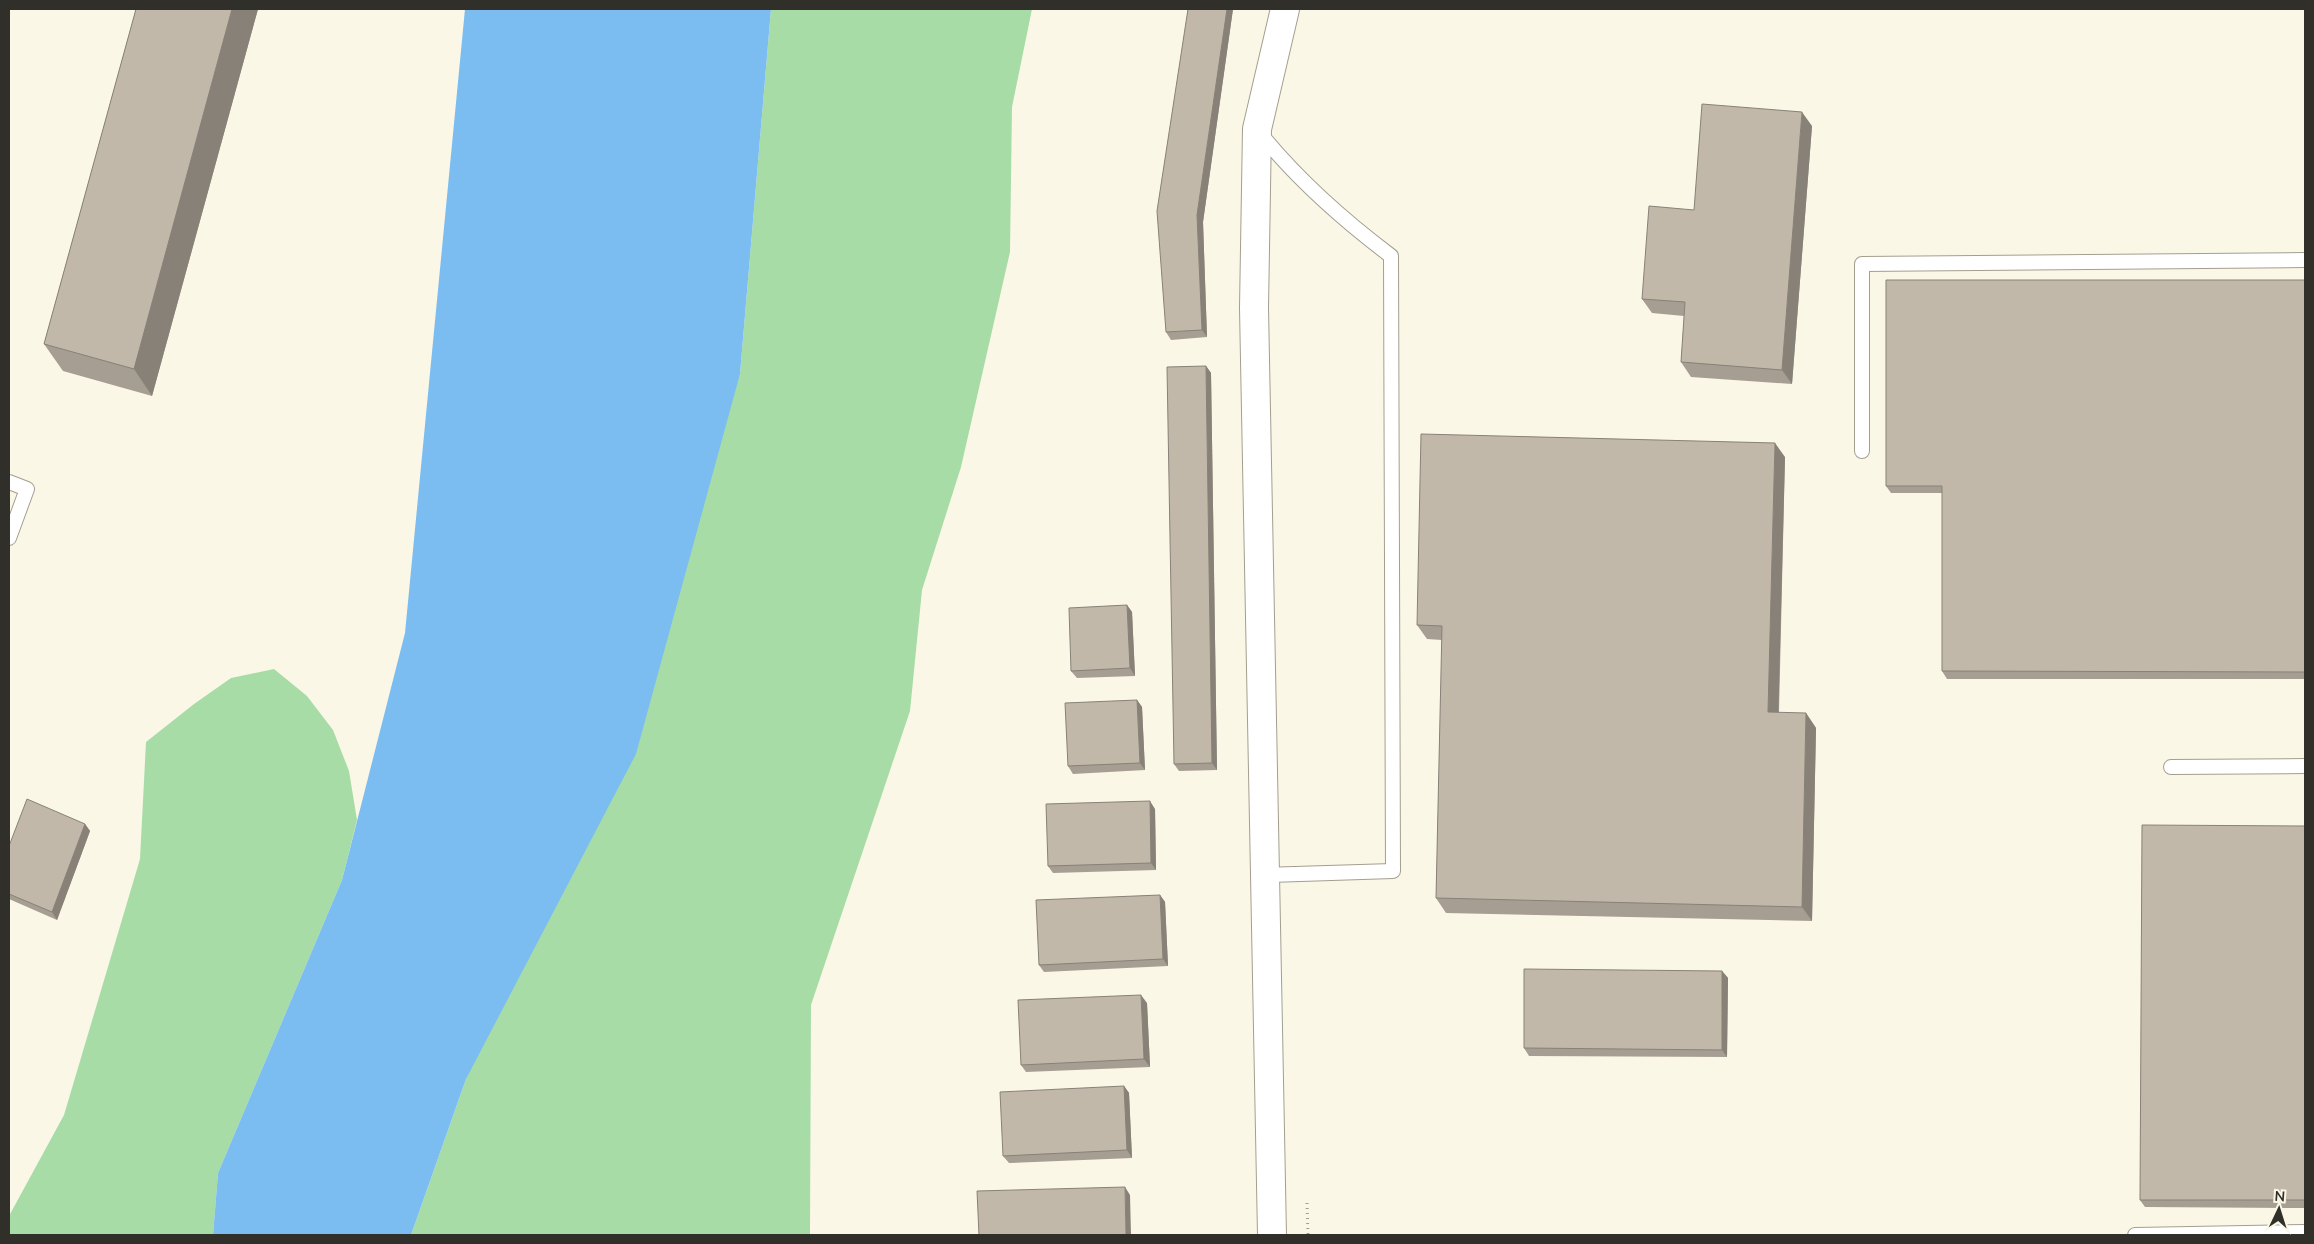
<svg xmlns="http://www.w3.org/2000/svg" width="2314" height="1244" viewBox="0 0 2314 1244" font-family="Mulish,sans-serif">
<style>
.green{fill:#a7dca7}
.water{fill:#7bbdf0}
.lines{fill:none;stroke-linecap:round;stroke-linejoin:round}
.lane-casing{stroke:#a39f90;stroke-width:16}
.street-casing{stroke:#a39f90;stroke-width:30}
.path{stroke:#a09d91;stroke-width:3;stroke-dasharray:1 4;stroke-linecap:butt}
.lane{stroke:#fff;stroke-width:14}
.street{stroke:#fff;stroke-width:28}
.wall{fill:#a69e92}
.shaded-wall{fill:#878177}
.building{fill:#c1b8aa;stroke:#878177}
</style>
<rect width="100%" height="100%" fill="#fbf7e7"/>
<g class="green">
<polygon points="771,9 1032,9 1012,107 1010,252 961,467 922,590 910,711 811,1005 810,1235 411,1235 466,1079 740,374"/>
<polygon points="274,669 307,696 333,730 349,771 357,820 342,880 218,1173 213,1235 9,1235 9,1216 64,1115 140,859 146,742 194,704 231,678"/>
</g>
<polygon class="water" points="465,9 771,9 740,374 636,754 466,1079 411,1235 213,1235 218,1173 342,880 405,633"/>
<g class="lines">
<defs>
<g id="lane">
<path d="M 1259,132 C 1297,179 1343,220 1391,256 L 1393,871 L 1266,875"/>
<polyline points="1862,451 1862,264 2305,260"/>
<polyline points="9,482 27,489 9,538"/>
<polyline points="2171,767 2305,766"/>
<polyline points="2135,1235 2305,1232"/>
</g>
<polyline id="street" points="1272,1235 1254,308 1257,129 1285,9"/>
</defs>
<use href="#lane" class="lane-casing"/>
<use href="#street" class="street-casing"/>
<polyline class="path" points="1307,1203 1308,1235"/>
<use href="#lane" class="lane"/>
<use href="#street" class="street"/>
</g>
<g class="wall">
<polygon points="136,9 258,9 152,396 63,371 44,344"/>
<polygon points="1188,9 1233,9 1203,222 1207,337 1171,340 1166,332"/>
<polygon points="1812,126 1792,384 1691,377 1681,362 1684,316 1652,313 1642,299 1694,210"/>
<polygon points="2305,280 2305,679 1947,679 1942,671 1942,493 1891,493 1886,486"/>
<polygon points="1206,366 1211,373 1217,770 1179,771 1174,764"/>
<polygon points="1785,457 1779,713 1806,713 1816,728 1812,921 1446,913 1436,898 1442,640 1427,639 1417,625"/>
<polygon points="1127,605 1132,612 1135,676 1077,678 1071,671"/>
<polygon points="1137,700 1142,707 1145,770 1073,774 1068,766"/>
<polygon points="2305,783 2305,1208 2145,1207 2140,1200 2305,826"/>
<polygon points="1155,809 1156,870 1053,873 1048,866"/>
<polygon points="85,824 90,831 57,920 9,899 9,846"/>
<polygon points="1160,895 1165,902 1168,966 1044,972 1039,965"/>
<polygon points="1722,971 1728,978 1727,1057 1529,1056 1524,1048"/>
<polygon points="1147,1003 1150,1067 1026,1072 1021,1065"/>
<polygon points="1124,1086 1129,1093 1132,1158 1009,1163 1003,1156"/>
</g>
<g class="shaded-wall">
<polygon points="232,9 258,9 152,396 134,369"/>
<polygon points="1227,9 1233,9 1203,222 1207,337 1202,330 1197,215"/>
<polygon points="1802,112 1812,126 1792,384 1782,370"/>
<polygon points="1206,366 1211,373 1217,770 1212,763"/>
<polygon points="1775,443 1785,457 1778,727 1768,712"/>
<polygon points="1127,605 1132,612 1135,676 1130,668"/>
<polygon points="1137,700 1142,707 1145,770 1140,763"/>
<polygon points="1806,713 1816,728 1812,921 1802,907"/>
<polygon points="1150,801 1155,809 1156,870 1151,863"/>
<polygon points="85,824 90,831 57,920 52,912"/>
<polygon points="1160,895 1165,902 1168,966 1163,959"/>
<polygon points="1722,971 1728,978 1727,1057 1722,1050"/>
<polygon points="1141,995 1147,1003 1150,1067 1144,1059"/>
<polygon points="1124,1086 1129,1093 1132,1158 1127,1150"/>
<polygon points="1125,1187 1130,1195 1131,1235 1126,1235"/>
</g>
<g class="building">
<polygon points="136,9 232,9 134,369 44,344"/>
<polygon points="1188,9 1227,9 1197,215 1202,330 1166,332 1157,211"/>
<polygon points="1702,104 1802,112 1782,370 1681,362 1685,302 1642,299 1649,206 1694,210"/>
<polygon points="1886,280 2305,280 2305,672 1942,671 1942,486 1886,486"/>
<polygon points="1206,366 1212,763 1174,764 1167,367"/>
<polygon points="1421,434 1775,443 1768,712 1806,713 1802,907 1436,898 1442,626 1417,625"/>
<polygon points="1127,605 1130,668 1071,671 1069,608"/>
<polygon points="1137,700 1140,763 1068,766 1065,703"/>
<polygon points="2305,783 2305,1200 2140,1200 2142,825 2305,826"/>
<polygon points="27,799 85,824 52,912 9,894 9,846"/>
<polygon points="1150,801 1151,863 1048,866 1046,804"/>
<polygon points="1160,895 1163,959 1039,965 1036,900"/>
<polygon points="1524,969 1722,971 1722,1050 1524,1048"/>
<polygon points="1141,995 1144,1059 1021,1065 1018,1000"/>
<polygon points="1124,1086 1127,1150 1003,1156 1000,1092"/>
<polygon points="1125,1187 1126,1235 979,1235 977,1191"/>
</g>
<rect width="2314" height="1244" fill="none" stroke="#312f29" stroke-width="20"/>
<g transform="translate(2279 1209) rotate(4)" stroke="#fbf7e7" stroke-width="4" paint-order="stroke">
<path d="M0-4L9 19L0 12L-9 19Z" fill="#312f29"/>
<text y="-8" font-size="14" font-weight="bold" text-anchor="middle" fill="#312f29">N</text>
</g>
</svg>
